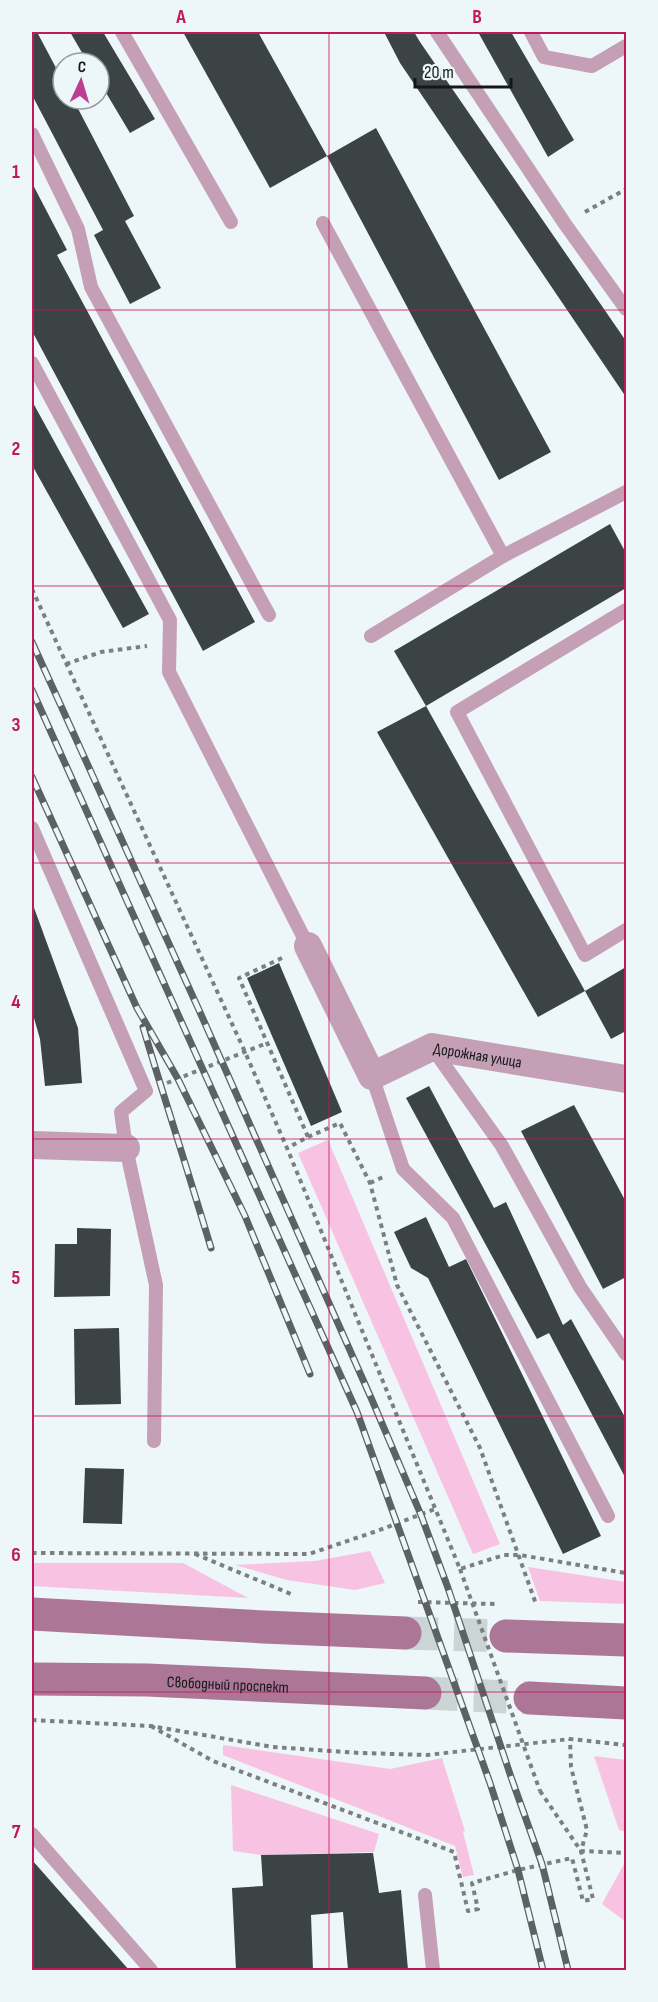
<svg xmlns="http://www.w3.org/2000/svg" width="658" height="2002" viewBox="0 0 658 2002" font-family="'Sofia Sans Condensed',sans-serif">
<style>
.green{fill:#f8c3e2}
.building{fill:#3c4345}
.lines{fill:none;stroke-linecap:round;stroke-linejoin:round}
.secondary-tunnel{stroke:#ccd5d6;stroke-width:33;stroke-dasharray:33 16;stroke-linecap:butt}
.path{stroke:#7a8082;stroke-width:4;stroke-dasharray:4.5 4.5;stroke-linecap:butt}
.service{stroke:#c59fb5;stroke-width:14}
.minor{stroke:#c59fb5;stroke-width:28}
.secondary{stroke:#ac7696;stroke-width:33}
.rail-casing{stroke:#5c6162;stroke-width:7}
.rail{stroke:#edf6f8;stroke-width:4.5;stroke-dasharray:14;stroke-linecap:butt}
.path-bridge{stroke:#7a8082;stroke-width:4;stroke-dasharray:4.5 4.5;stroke-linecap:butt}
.grid{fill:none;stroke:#c2185b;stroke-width:1.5;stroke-opacity:0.55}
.labels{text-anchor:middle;stroke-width:6;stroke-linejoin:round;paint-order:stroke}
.street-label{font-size:16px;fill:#141718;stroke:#edf6f8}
.neatline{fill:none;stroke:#c2185b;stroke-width:2}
.grid-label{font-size:20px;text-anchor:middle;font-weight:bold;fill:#c2185b}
</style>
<rect width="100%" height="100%" fill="#edf6f8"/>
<g class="green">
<polygon points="328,1140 500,1544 473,1554 298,1153"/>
<polygon points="370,1551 385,1583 355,1590 287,1580 235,1565 315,1561"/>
<polygon points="32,1563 183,1563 248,1598 32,1586"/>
<polygon points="528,1567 626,1582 626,1604 540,1601"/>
<polygon points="223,1745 390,1769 442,1758 465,1831 463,1832 474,1875 463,1877 455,1846 223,1755"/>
<polygon points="594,1756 626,1760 626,1832 619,1830"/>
<polygon points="231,1785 379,1834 374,1852 261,1855 233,1851"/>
<polygon points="624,1864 626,1864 626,1922 602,1904"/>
</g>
<g class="building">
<polygon points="32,32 37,32 63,81 63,99 73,99 134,216 125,221 161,288 130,304 94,235 103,230 32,95"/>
<polygon points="70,32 103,32 155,119 130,133 99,81 99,63 88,63"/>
<polygon points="183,32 258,32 327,156 270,188"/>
<polygon points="384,32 414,32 420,42 626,341 626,397 400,63"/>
<polygon points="478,32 511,32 574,140 548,157"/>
<polygon points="376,128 551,452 499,480 327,156"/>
<polygon points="32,183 67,250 57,255 255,622 203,651 32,331"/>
<polygon points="32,401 149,614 123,628 32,465"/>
<polygon points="610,524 626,553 626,588 426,706 394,651"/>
<polygon points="426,706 585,991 538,1017 377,732"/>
<polygon points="33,905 78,1028 82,1083 45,1086 40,1039 32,1011 32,906"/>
<polygon points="279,963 342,1112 311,1126 247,978"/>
<polygon points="626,967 626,1031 611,1039 585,991"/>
<polygon points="429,1086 494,1208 506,1202 563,1325 571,1319 626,1419 626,1479 549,1333 537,1339 406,1098"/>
<polygon points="574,1105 626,1202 626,1277 603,1289 521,1131"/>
<polygon points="426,1217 449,1267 466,1259 601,1536 563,1554 428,1278 411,1268 394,1232"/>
<polygon points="77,1228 111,1229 110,1296 54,1297 55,1244 77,1244"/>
<polygon points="119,1328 121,1404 75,1405 74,1329"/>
<polygon points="85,1468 124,1469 122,1524 83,1523"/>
<polygon points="373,1853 379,1893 401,1890 408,1970 348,1970 343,1912 311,1915 313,1970 236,1970 232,1888 263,1886 261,1855"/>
<polygon points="32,1860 129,1970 32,1970"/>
</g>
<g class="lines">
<g class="secondary-tunnel">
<polyline points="405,1633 506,1636"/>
<polyline points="425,1693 530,1698"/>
</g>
<g class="path">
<polyline points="585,212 626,189"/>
<polyline points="32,589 245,1052 287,1148 460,1569 504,1555 520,1555 626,1573"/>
<polyline points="66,664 101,652 147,646"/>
<polyline points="282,958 239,978 308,1137 287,1148"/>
<polyline points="167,1083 267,1043"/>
<polyline points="308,1137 340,1123 370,1183 397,1285 480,1448 536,1604"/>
<polyline points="370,1183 383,1177"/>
<polyline points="32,1553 309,1554 377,1531 435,1509"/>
<polyline points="195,1554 291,1594"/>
<polyline points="418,1602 495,1604"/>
<polyline points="32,1720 151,1726 273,1747 360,1753 427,1755 570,1739 626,1745"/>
<polyline points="151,1726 213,1761 454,1852 468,1911 478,1909 472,1883 518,1870 572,1858 583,1901 593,1899 581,1851 587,1830 571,1767 570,1739"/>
<polyline points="540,1791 581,1851 626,1853"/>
</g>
<g class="service">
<polyline points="122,32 231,222"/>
<polyline points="437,32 565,224 626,309"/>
<polyline points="531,32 544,57 592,66 626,46"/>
<polyline points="32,134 78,229 91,287 269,615"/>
<polyline points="323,223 503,556 626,492"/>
<polyline points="32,363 170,620 169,672 308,946"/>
<polyline points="626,610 457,712 585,955 626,930"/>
<polyline points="371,636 503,556"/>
<polyline points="32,828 146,1091 121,1112 126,1148 156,1285 154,1441"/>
<polyline points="433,1049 502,1146 580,1287 626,1354"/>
<polyline points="372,1076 403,1169 453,1218 608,1516"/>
<polyline points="32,1834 151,1970"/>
<polyline points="425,1895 433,1970"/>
</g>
<g class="minor">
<path id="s1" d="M 308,946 L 372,1076 L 432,1047 L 626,1079"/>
<polyline points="32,1145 126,1148"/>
</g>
<g class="secondary">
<polyline points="32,1614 264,1627 405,1633"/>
<polyline points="506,1636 626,1640"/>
<path id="s2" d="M 32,1679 L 147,1680 L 425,1693"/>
<polyline points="530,1698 626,1703"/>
</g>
<defs>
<g id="rail">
<polyline points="32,642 199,1010 372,1400 421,1515 448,1588 511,1777 542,1864 568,1970"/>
<polyline points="32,690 357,1412 490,1783 518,1870 543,1970"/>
<polyline points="32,777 137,1008 178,1079 245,1216 310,1374"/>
<path d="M 143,1027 C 165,1101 189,1174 211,1248"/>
</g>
</defs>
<use href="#rail" class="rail-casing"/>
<use href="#rail" class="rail"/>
<polyline class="path-bridge" points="460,1569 540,1791"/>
</g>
<path class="grid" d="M 329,32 L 329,1970M 32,310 L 626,310M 32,586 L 626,586M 32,863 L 626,863M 32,1139 L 626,1139M 32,1416 L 626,1416M 32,1692 L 626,1692"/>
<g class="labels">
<g class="street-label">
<text dy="6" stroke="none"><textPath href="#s1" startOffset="258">Дорожная улица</textPath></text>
<text dy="6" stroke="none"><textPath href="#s2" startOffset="196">Свободный проспект</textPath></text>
</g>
</g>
<rect width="658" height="2002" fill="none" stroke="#edf6f8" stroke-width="66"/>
<g transform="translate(81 81) rotate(4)"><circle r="28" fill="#edf6f8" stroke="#969d9e" stroke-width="1.5"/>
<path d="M0-4.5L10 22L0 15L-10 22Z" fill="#bb4092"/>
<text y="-9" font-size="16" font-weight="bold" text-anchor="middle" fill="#141718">С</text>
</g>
<path d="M415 78v9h96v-9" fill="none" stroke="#141718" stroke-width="3"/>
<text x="424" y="78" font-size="18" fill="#141718" stroke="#edf6f8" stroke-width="4.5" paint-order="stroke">20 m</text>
<rect x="33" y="33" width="592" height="1936" class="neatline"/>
<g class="grid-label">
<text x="181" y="23">A</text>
<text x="477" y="23">B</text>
<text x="16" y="178">1</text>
<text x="16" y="455">2</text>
<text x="16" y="731">3</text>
<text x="16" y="1008">4</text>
<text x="16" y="1284">5</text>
<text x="16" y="1561">6</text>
<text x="16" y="1838">7</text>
</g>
</svg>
